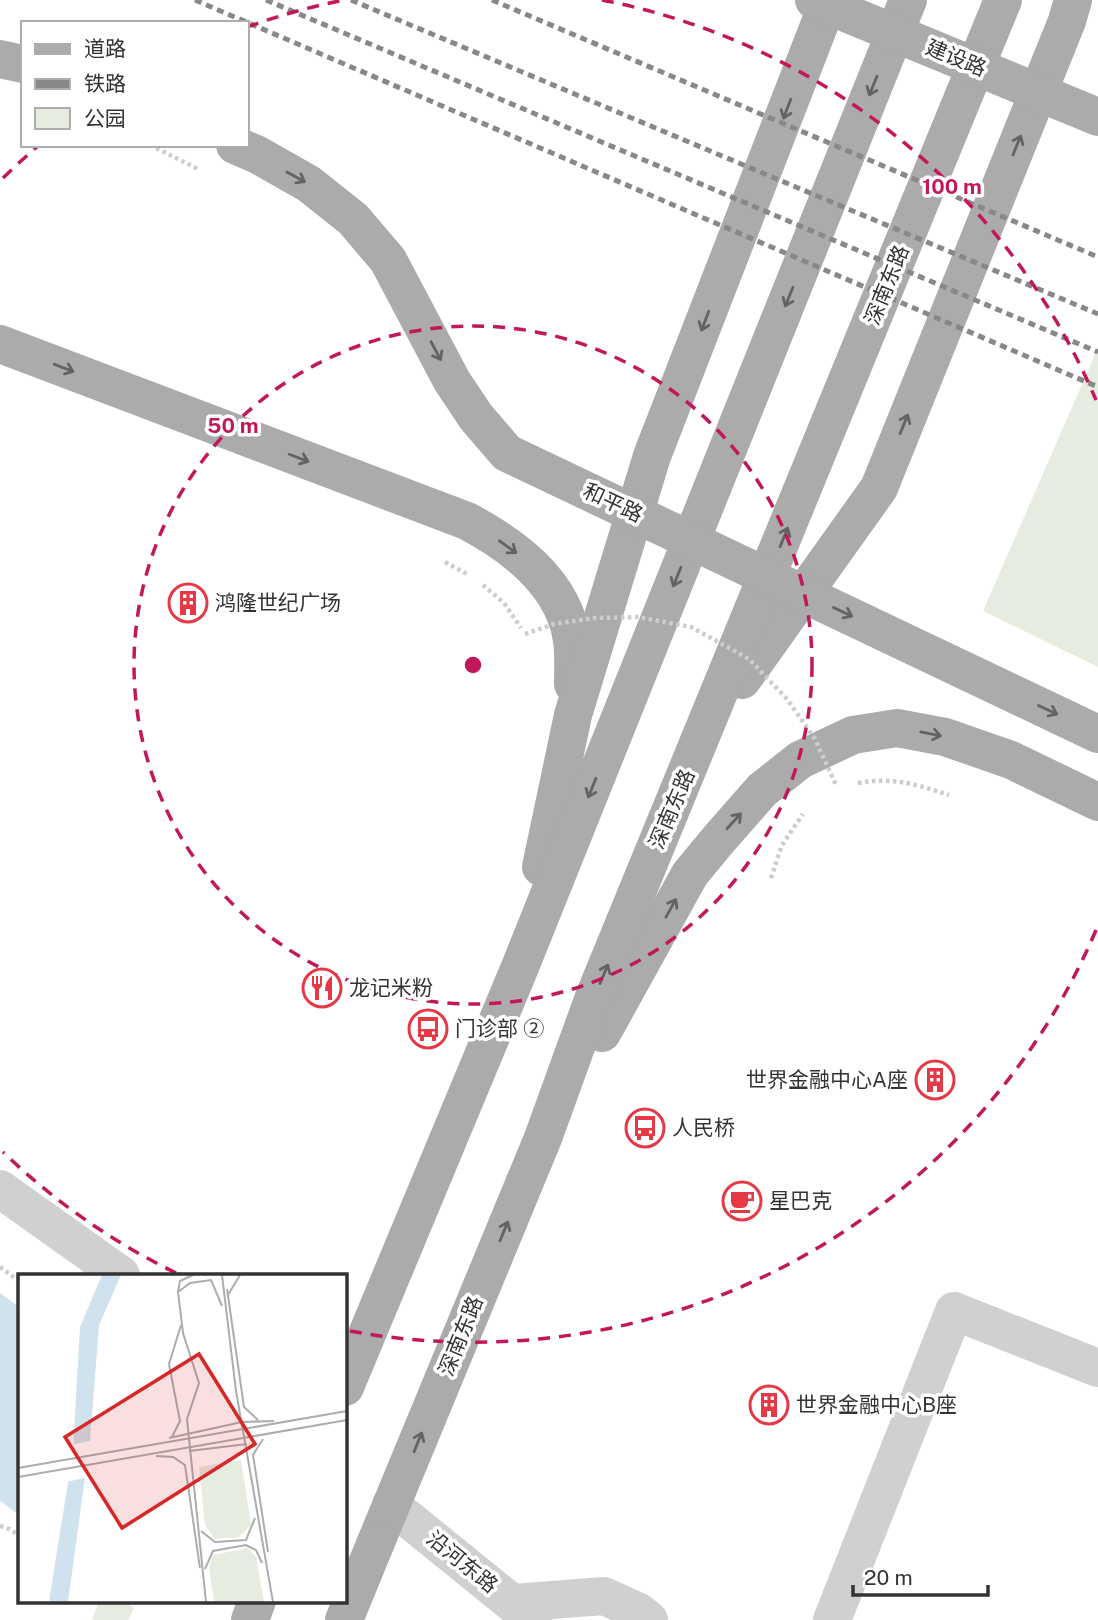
<svg xmlns="http://www.w3.org/2000/svg" width="1098" height="1620" viewBox="0 0 1098 1620" font-family="'Public Sans','Noto Sans SC',sans-serif">
<style>
.green{fill:#e6ecdf}
.water{fill:#cfe2ee}
.pier{fill:#fff}
.lines{fill:none;stroke-linecap:round;stroke-linejoin:round}
.path{stroke:#cdcdcd;stroke-width:4.5;stroke-dasharray:3.5 3.5;stroke-linecap:butt}
.minor{stroke:#d0d0d0;stroke-width:38}
.major{stroke:#ababab;stroke-width:38}
.rail{stroke:#888;stroke-width:5;stroke-dasharray:7 5;stroke-linecap:butt}
.path-bridge{stroke:#cdcdcd;stroke-width:4.5;stroke-dasharray:3.5 3.5;stroke-linecap:butt}
.major-bridge{stroke:#ababab;stroke-width:38}
.oneway{stroke:#636363}
.ring{fill:none;stroke:#c2185b;stroke-width:3.5;stroke-dasharray:12 9}
.labels{text-anchor:middle;stroke-width:7;stroke-linejoin:round;paint-order:stroke}
.street-label{font-size:21px;fill:#333;stroke:#fff}
.poi-label{font-size:21px;fill:#333;stroke:#fff;text-anchor:start}
.inset-road{fill:none;stroke:#adadad;stroke-width:2}
.view{fill:#d62828;fill-opacity:0.15;stroke:#d62828;stroke-width:3.5}
.inset-edge{fill:none;stroke:#333;stroke-width:3.5}
.centre{fill:#c2185b;stroke:#fff;stroke-width:3.5}
.ring-label{font-size:21px;text-anchor:middle;font-weight:bold;fill:#c2185b;stroke:#fff;stroke-width:7;stroke-linejoin:round;paint-order:stroke}
</style>
<rect width="100%" height="100%" fill="#fff"/>
<g class="green">
<polygon points="1098,348 1098,667 983,611"/>
<polygon points="99,1601 137,1601 128,1620 92,1620"/>
</g>
<polygon class="water" points="0,1293 19,1307 19,1515 0,1501"/>
<polygon class="pier" points="345,1562 412,1617 413,1620 150,1620 129,1604 127,1601 345,1601"/>
<g class="lines">
<g class="path">
<polyline points="445,562 467,574"/>
<polyline points="483,585 504,603 521,628"/>
<path d="M 858,783 C 894,777 915,784 949,795"/>
<polyline points="771,878 782,845 803,814"/>
<polyline points="0,1267 19,1281"/>
<polyline points="0,1526 9,1529 19,1535"/>
</g>
<g class="minor">
<polyline points="0,1189 121,1275"/>
<polyline points="391,1505 533,1620"/>
<polyline points="513,1603 604,1596 639,1612 649,1620"/>
<polyline points="832,1620 954,1311 1098,1368"/>
</g>
<g class="major">
<polyline points="0,59 23,64"/>
<path d="M 0,344 L 467,521 C 514,546 564,583 572,640 C 574,654 573,670 573,684"/>
<polyline points="742,680 879,488 1067,21 1073,0"/>
<polyline points="541,867 573,715 652,456 829,0"/>
<polyline points="602,1033 690,874 719,839 762,790 800,760 853,735 897,728 945,737 1011,760 1098,802"/>
<polyline points="345,1387 520,967 908,0"/>
<polyline points="376,1542 543,1138 594,997 1003,0"/>
<polyline points="250,1620 257,1601"/>
</g>
<g class="rail">
<polyline points="195,0 1098,387"/>
<polyline points="266,0 1098,352"/>
<polyline points="351,0 1098,314"/>
<polyline points="492,0 1098,257"/>
</g>
<g class="path-bridge">
<polyline points="150,145 200,170"/>
<polyline points="525,634 554,624 594,618 638,617 691,627 749,659 787,699 815,739 837,787"/>
</g>
<g class="major-bridge">
<polyline points="814,0 1098,117"/>
<polyline points="235,145 258,155 309,184 353,219 388,260 452,381 476,417 507,453 1098,734"/>
<polyline points="344,1620 376,1542"/>
</g>
</g>
<defs><path id="oneway-shaft" d="M-6 0H5M1.5-3L5.5 0L1.5 3" fill="none" stroke-width="1.6" stroke-linecap="round" stroke-linejoin="round" transform="scale(1.75)"/></defs>
<g class="oneway">
<use href="#oneway-shaft" transform="translate(873 86) rotate(112)"/>
<use href="#oneway-shaft" transform="translate(787 109) rotate(111)"/>
<use href="#oneway-shaft" transform="translate(1017 145) rotate(-68)"/>
<use href="#oneway-shaft" transform="translate(296 177) rotate(29)"/>
<use href="#oneway-shaft" transform="translate(789 297) rotate(112)"/>
<use href="#oneway-shaft" transform="translate(705 321) rotate(111)"/>
<use href="#oneway-shaft" transform="translate(436 351) rotate(62)"/>
<use href="#oneway-shaft" transform="translate(64 368) rotate(21)"/>
<use href="#oneway-shaft" transform="translate(904 424) rotate(-68)"/>
<use href="#oneway-shaft" transform="translate(299 458) rotate(21)"/>
<use href="#oneway-shaft" transform="translate(784 537) rotate(-68)"/>
<use href="#oneway-shaft" transform="translate(508 547) rotate(36)"/>
<use href="#oneway-shaft" transform="translate(677 577) rotate(112)"/>
<use href="#oneway-shaft" transform="translate(843 612) rotate(25)"/>
<use href="#oneway-shaft" transform="translate(1048 710) rotate(25)"/>
<use href="#oneway-shaft" transform="translate(931 734) rotate(11)"/>
<use href="#oneway-shaft" transform="translate(592 788) rotate(112)"/>
<use href="#oneway-shaft" transform="translate(734 821) rotate(-48)"/>
<use href="#oneway-shaft" transform="translate(671 908) rotate(-61)"/>
<use href="#oneway-shaft" transform="translate(604 974) rotate(-67)"/>
<use href="#oneway-shaft" transform="translate(504 1231) rotate(-68)"/>
<use href="#oneway-shaft" transform="translate(418 1442) rotate(-68)"/>
</g>
<g class="ring">
<circle cx="473" cy="665" r="339"/>
<path d="M1096 930A677 677 0 0 1 350 1331M176 1273A677 677 0 0 1 3 1152M3 178A677 677 0 0 1 38 146M247 27A677 677 0 0 1 344 0M602 0A677 677 0 0 1 1096 400"/>
</g>
<defs>
<symbol id="building-ring" viewBox="-11 -11 22 22"><circle r="9.5" fill="#fff" stroke="#e63946" stroke-width="1.5"/><path d="M-4-6H4V6H1V3H-1V6H-4ZM-2.5-4.3h1.7v1.8h-1.7ZM.8-4.3h1.7v1.8H.8ZM-2.5-1h1.7V.8h-1.7ZM.8-1h1.7V.8H.8Z" fill="#e63946"/></symbol>
<symbol id="restaurant-ring" viewBox="-11 -11 22 22"><circle r="9.5" fill="#fff" stroke="#e63946" stroke-width="1.5"/><path d="M-5-6h1v4h1v-4h1v4h1v-4h1v5L-1.5 .5V6h-2V.5L-5-1ZM5-6V6H3V1.5H1.5Q1.5-4 5-6Z" fill="#e63946"/></symbol>
<symbol id="bus-ring" viewBox="-11 -11 22 22"><circle r="9.5" fill="#fff" stroke="#e63946" stroke-width="1.5"/><path d="M-5-6H5V4H4V6H2V4H-2V6H-4V4H-5ZM-3.5-4V0h7V-4ZM-3.5 1.2v1.5H-2V1.2ZM2 1.2v1.5H3.5V1.2Z" fill="#e63946"/></symbol>
<symbol id="cafe-ring" viewBox="-11 -11 22 22"><circle r="9.5" fill="#fff" stroke="#e63946" stroke-width="1.5"/><path d="M-5.5-4.5H6V0H3Q3 3.5 0 3.5H-2.5Q-5.5 3.5-5.5 0ZM3-3.2v2h1.7v-2ZM-6 4.5H4V6H-6Z" fill="#e63946"/></symbol>
</defs>
<g fill-rule="evenodd">
<use href="#building-ring" x="166" y="581" width="44" height="44"/>
<use href="#restaurant-ring" x="300" y="966" width="44" height="44"/>
<use href="#bus-ring" x="406" y="1007" width="44" height="44"/>
<use href="#building-ring" x="913" y="1058" width="44" height="44"/>
<use href="#bus-ring" x="623" y="1106" width="44" height="44"/>
<use href="#cafe-ring" x="720" y="1179" width="44" height="44"/>
<use href="#building-ring" x="747" y="1383" width="44" height="44"/>
</g>
<g class="labels">
<g class="street-label">
<text transform="translate(956 58) rotate(22)" y="7">建设路</text>
<text transform="translate(887 285) rotate(-68)" y="7">深南东路</text>
<text transform="translate(613 503) rotate(25)" y="7">和平路</text>
<text transform="translate(672 809) rotate(-67)" y="7">深南东路</text>
<text transform="translate(461 1336) rotate(-68)" y="7">深南东路</text>
<text transform="translate(462 1562) rotate(39)" y="7">沿河东路</text>
</g>
<g class="poi-label">
<text x="215" y="610">鸿隆世纪广场</text>
<text x="349" y="995">龙记米粉</text>
<text x="455" y="1036">门诊部 ②</text>
<text x="908" y="1087" text-anchor="end">世界金融中心A座</text>
<text x="672" y="1135">人民桥</text>
<text x="769" y="1208">星巴克</text>
<text x="796" y="1412">世界金融中心B座</text>
</g>
</g>
<g transform="translate(18 1274)">
<rect width="329" height="329" fill="#fff"/>
<path d="M 223,186 L 233,251 L 221,263 L 197,265 L 187,251 L 181,193 ZM 230,274 L 238,283 L 246,328 L 196,328 L 191,294 L 195,281 Z" fill="#e6ecdf"/>
<path d="M 84,1 L 103,1 L 81,51 L 72,167 L 50,328 L 31,328 L 55,177 L 62,53 Z" fill="#cfe2ee"/>
<path d="M 76,166 L 71,203 L 48,208 L 52,171 Z" fill="#fff"/>
<path class="inset-road" d="M 175,1 L 162,7 L 160,18 L 165,59 L 181,109 L 169,145 L 188,328M 204,1 L 218,117 L 255,328M 209,15 L 226,133 L 240,146M 160,18 L 172,9 L 193,6 L 204,32M 210,21 L 222,1M 154,163 L 162,147 L 151,90 L 163,51M 151,164 L 224,148 L 256,147M 245,165 L 235,181 L 250,278M 171,177 L 229,170M 138,182 L 155,183 L 167,191 L 182,294M 0,194 L 329,137M 0,203 L 329,146M 183,257 L 197,268 L 228,266 L 237,244M 187,295 L 195,277 L 228,271 L 238,276 L 244,289"/>
<path class="view" d="M 181,80 L 237,170 L 104,254 L 47,163 Z"/>
<rect width="329" height="329" class="inset-edge"/>
</g>
<circle cx="473" cy="665" r="10" class="centre"/>
<g class="ring-label">
<text x="952" y="194">100 m</text>
<text x="233" y="433">50 m</text>
</g>
<rect x="21" y="21" width="228" height="126" fill="#ffffff" stroke="#adadad" stroke-width="2"/>
<rect x="35" y="44" width="35" height="10" fill="#ababab" stroke="#adadad" stroke-width="2"/>
<text x="84" y="56" font-size="21" fill="#333333">道路</text>
<rect x="35" y="79" width="35" height="10" fill="#888888" stroke="#adadad" stroke-width="2"/>
<text x="84" y="91" font-size="21" fill="#333333">铁路</text>
<rect x="35" y="108" width="35" height="21" fill="#e6ecdf" stroke="#adadad" stroke-width="2"/>
<text x="84" y="126" font-size="21" fill="#333333">公园</text>
<path d="M853 1585v10h135v-10" fill="none" stroke="#333333" stroke-width="3.5"/>
<text x="864" y="1585" font-size="21" fill="#333333" stroke="#ffffff" stroke-width="5" paint-order="stroke">20 m</text>
</svg>
